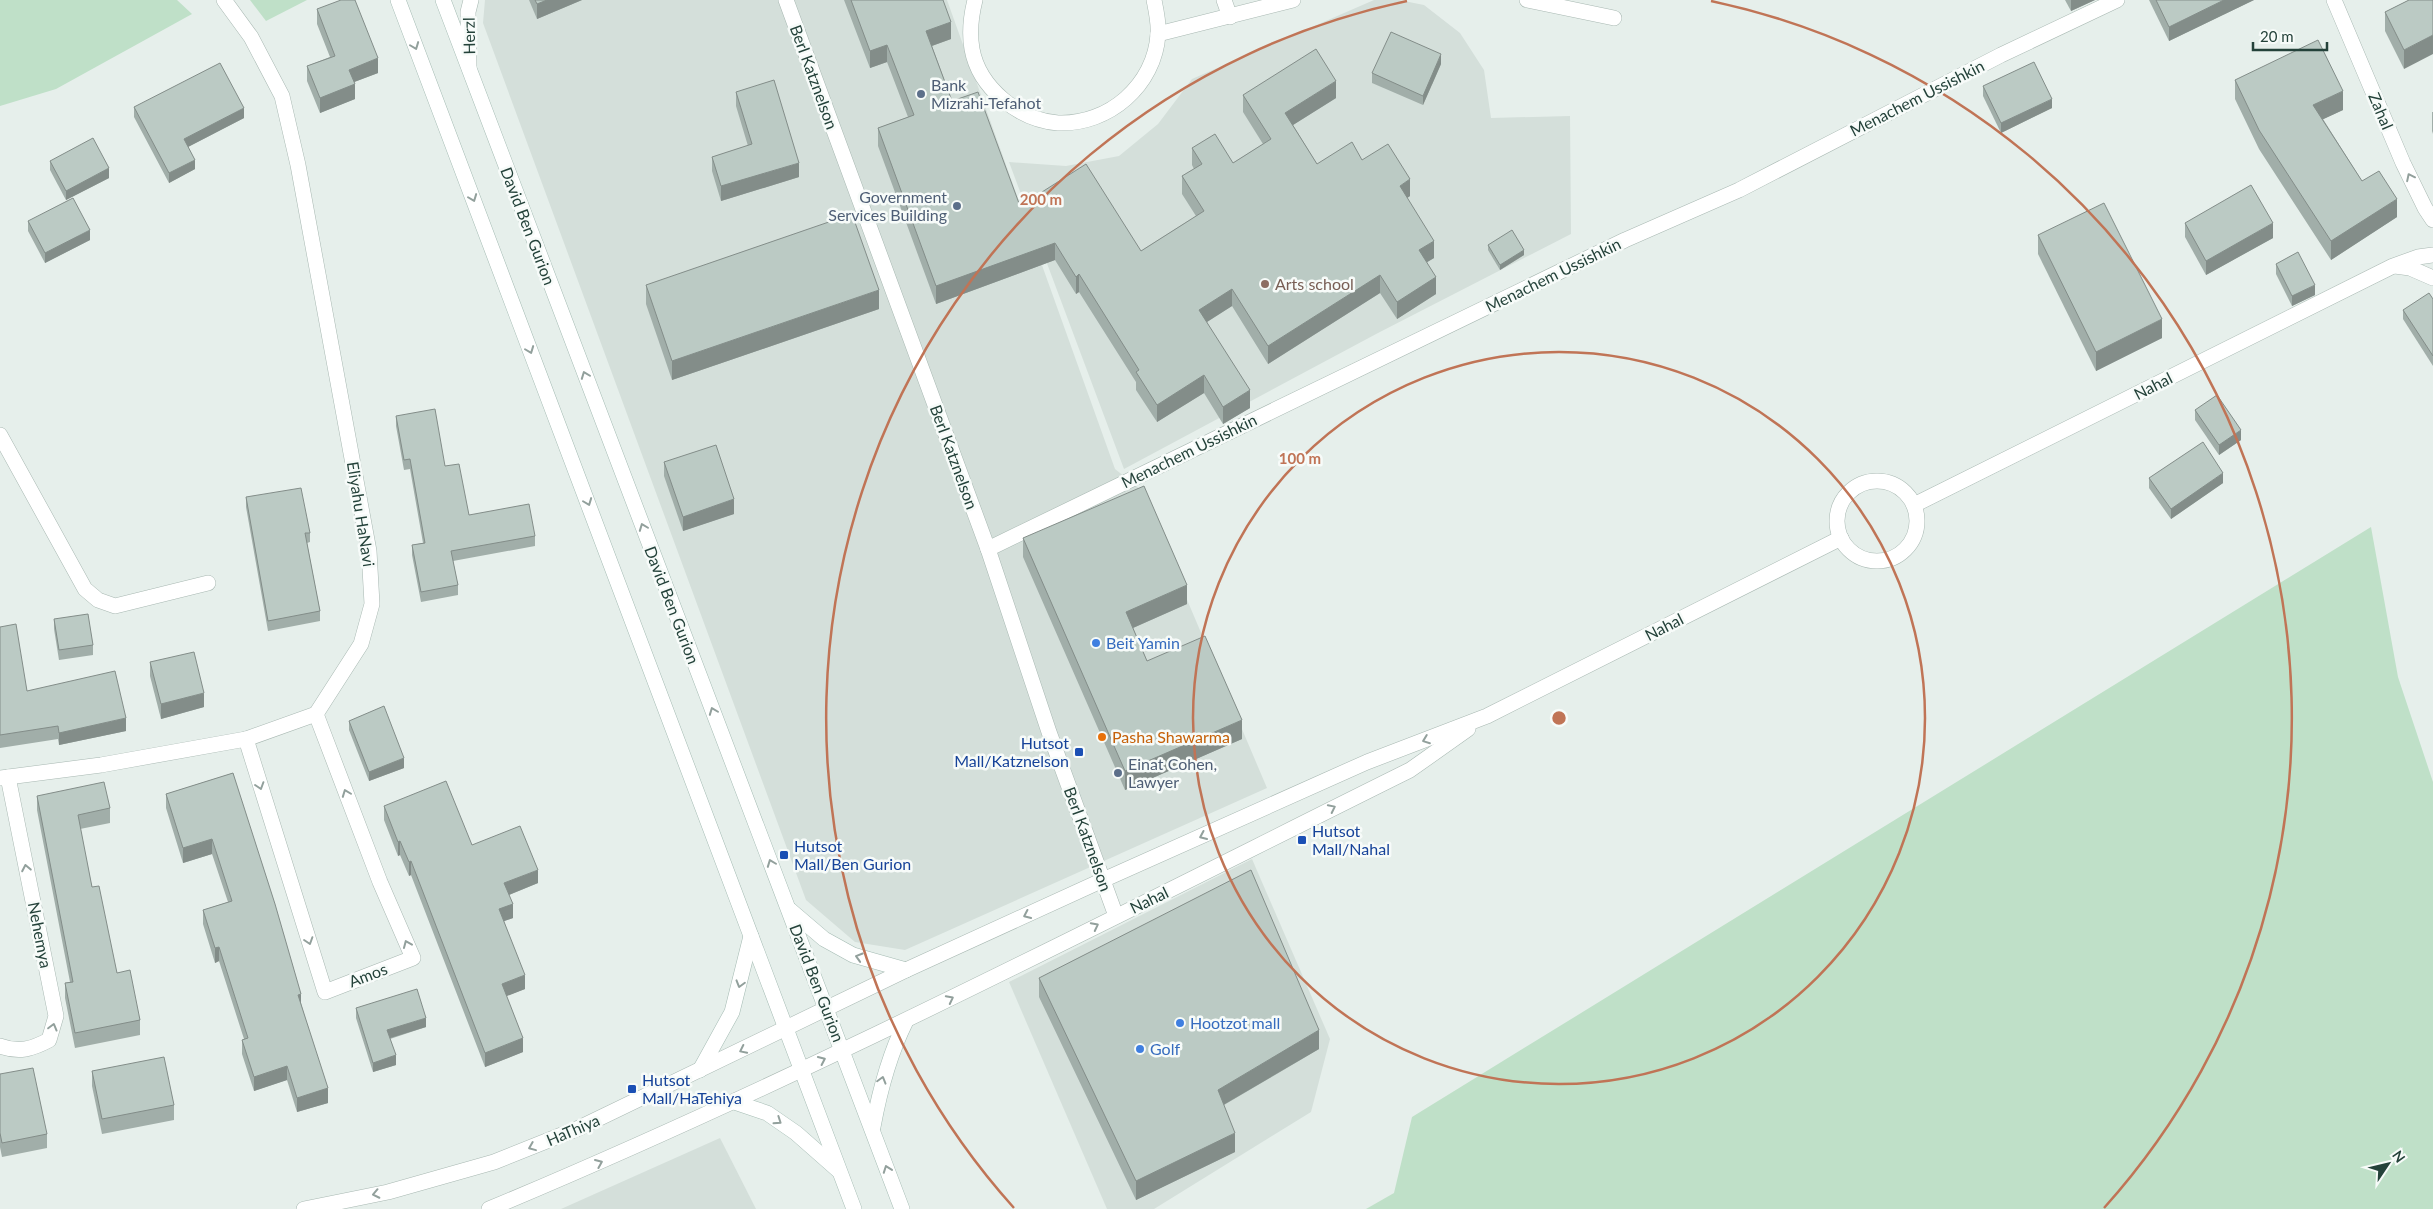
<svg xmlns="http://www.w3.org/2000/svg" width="2433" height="1209" viewBox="0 0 2433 1209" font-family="Lato,sans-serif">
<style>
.built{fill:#d4dfda}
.green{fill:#bfe0c8}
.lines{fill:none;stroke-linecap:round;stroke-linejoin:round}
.minor-casing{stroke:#a8b8b2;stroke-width:16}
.tertiary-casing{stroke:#a8b8b2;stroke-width:16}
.secondary-casing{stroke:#a4bbb3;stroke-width:16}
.minor{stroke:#fff;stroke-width:15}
.tertiary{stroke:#fff;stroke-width:15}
.secondary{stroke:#fff;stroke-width:15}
.wall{fill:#a1aea9}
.shaded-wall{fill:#838d89}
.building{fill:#bbcac4;stroke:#838d89}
.oneway{stroke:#92a09c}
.ring{fill:none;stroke:#c07456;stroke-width:2.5}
.service-dot{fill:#5c6f8a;stroke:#f7fbf9;stroke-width:2}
.education-dot{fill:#8d6e63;stroke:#f7fbf9;stroke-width:2}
.shop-dot{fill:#3f7fe0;stroke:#f7fbf9;stroke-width:2}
.food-dot{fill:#e8710a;stroke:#f7fbf9;stroke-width:2}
.transit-dot{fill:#1a4fb4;stroke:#f7fbf9;stroke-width:2}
.labels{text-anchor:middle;stroke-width:5;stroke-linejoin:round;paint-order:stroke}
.street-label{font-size:16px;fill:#24423a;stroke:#f7fbf9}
.service-label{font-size:16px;fill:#4e5e75;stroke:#f7fbf9;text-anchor:start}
.education-label{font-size:16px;fill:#785e54;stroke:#f7fbf9;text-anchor:start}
.shop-label{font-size:16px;fill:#366cbe;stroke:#f7fbf9;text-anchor:start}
.food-label{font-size:16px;fill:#c56008;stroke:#f7fbf9;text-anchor:start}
.transit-label{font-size:16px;fill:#164399;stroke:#f7fbf9;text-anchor:start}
.centre{fill:#c07456;stroke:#f7fbf9;stroke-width:2.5}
.ring-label{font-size:15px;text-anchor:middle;font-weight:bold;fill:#c07456;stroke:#f7fbf9;stroke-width:5;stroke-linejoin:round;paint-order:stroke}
</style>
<rect width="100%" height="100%" fill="#e6efeb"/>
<g class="built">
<polygon points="485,0 947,0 1115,469 1140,489 1267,788 905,950 855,942 806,900 483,23"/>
<polygon points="1374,0 1399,0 1424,5 1460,33 1484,70 1491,118 1570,116 1571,234 1378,333 1124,469 1009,162 1066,166 1119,156 1158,124 1192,79"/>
<polygon points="1252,859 1330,1039 1311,1112 1154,1209 1107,1209 1009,982"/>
<polygon points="720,1138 756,1209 561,1209"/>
</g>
<g class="green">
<polygon points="0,0 177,0 192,14 56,89 0,106"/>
<polygon points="250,0 307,0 266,21"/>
<polygon points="2371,527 2398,677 2433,782 2433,1209 1366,1209 1394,1193 1412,1117"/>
</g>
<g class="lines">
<defs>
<g id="minor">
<polyline points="786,0 988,549 1049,732 1116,916"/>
<path d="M 975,0 C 971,16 969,32 972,49 C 979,88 1019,120 1058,123 C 1109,125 1155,85 1158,34 C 1159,23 1156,10 1154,0"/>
<polyline points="1224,0 1230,17"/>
<polyline points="1527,0 1614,18"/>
<polyline points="2334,0 2403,163 2425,208 2433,220"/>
<polyline points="1158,34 1293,0"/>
<polyline points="469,67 468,12 471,0"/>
<polyline points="0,435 85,589 98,600 115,606 208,583"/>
<polyline points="988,549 1625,240 1739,190 2001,55 2117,0"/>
<polyline points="246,739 325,992 413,958 380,882 316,714"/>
<polyline points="0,778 101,765 246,739 316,714 361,644 372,604 369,551 298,165 282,96 251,37 224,0"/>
<path d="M 0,1046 C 19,1053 32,1049 49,1040 L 56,1016 L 8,777"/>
</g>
<g id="tertiary">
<polyline points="2395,266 2410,268 2433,278"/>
<circle cx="1877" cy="521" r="40"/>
<polyline points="1914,505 2393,266 2418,257 2433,255"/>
<polyline points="304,1209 388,1192 494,1162 579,1128 906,970 1103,880 1367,762 1487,716 1841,538"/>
<path d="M 489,1209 C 803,1078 1106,921 1410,770 L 1468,729"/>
</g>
<g id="secondary">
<polyline points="398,0 854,1209"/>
<polyline points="443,0 902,1209"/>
<polyline points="790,910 824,939 853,955 906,970"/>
<polyline points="700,1070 732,1012 751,936"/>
<polyline points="734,1102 767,1113 796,1133 838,1170"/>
<path d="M 873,1127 C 880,1089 889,1055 906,1021"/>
</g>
</defs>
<use href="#minor" class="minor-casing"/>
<use href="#tertiary" class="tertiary-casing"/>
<use href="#secondary" class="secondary-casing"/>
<use href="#minor" class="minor"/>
<use href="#tertiary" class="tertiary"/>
<use href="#secondary" class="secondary"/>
</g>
<g class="wall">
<polygon points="529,0 582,0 537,19"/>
<polygon points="844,0 943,0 951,39 932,46 952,101 1020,206 1141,251 1196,216 1182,194 1182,176 1194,169 1192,165 1192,148 1233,163 1263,144 1243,112 1243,95 1336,98 1293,125 1317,164 1362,160 1410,196 1407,198 1434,258 1427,262 1436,294 1397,319 1380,293 1268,364 1232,306 1207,322 1250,408 1223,424 1204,393 1157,422 1136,390 1136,382 1079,292 1076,294 1055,260 936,304 878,146 878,128 908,117 887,62 870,68"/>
<polygon points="2065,0 2095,0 2071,11"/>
<polygon points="2149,0 2254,0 2169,41"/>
<polygon points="2409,0 2404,69 2385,31 2385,12"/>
<polygon points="317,9 378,73 354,82 355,99 320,113 307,81 307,66 330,57 317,24"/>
<polygon points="1441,64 1423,105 1372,83 1372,73"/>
<polygon points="2235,80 2343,110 2323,119 2362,181 2397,217 2331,260 2259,149 2235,99"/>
<polygon points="1983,86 2052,108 2001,133 1983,96"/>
<polygon points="736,92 799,177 721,201 712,171 712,157 748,146 736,106"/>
<polygon points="134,107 244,118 188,147 195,169 169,183 134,117"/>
<polygon points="2432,112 2433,112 2433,134 2432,131"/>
<polygon points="50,161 109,178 66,200 50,170"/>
<polygon points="28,221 90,240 45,263 28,231"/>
<polygon points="2185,223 2273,238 2206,275 2185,237"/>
<polygon points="2038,235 2162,338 2096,371 2038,254"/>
<polygon points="1488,245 1524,255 1500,270 1488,250"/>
<polygon points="2276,264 2315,295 2292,306 2276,274"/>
<polygon points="646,285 879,309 672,380 646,304"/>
<polygon points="2433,299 2433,366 2403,319 2403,310"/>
<polygon points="2195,410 2241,440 2219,455 2195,420"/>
<polygon points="396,416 445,466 469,515 535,536 535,546 453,561 458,585 458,595 421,602 412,555 412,545 423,543 410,469 404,470 396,426"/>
<polygon points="664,462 734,514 683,531 664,476"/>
<polygon points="2149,478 2223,483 2171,519 2149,488"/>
<polygon points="246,497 310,533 310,542 307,543 320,611 320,621 268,631 246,507"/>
<polygon points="1023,538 1187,604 1133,628 1147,661 1242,739 1125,790 1023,557"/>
<polygon points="54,619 93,645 93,655 59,660 54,629"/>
<polygon points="0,627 27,691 126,731 59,745 58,739 0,748"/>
<polygon points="150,662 204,707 161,719 150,676"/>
<polygon points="349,721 404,768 369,781 349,730"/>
<polygon points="233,773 301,1003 328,1103 297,1112 287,1080 254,1091 242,1054 242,1040 244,1039 219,961 215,963 203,924 203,910 228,902 212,854 183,863 166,808 166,794"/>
<polygon points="37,796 110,808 110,823 80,829 92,887 117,973 140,1020 140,1035 75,1048 65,998 65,983 70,982 37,810"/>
<polygon points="384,806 472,845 538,883 509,895 513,918 504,921 525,989 506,996 523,1052 485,1067 411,875 409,876 400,855 398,856 384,820"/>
<polygon points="1039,978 1319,1049 1224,1105 1235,1152 1136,1200 1039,997"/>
<polygon points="356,1008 426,1027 390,1039 396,1065 373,1072 356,1018"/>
<polygon points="92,1071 174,1105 174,1120 102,1134 92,1086"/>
<polygon points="0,1074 47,1134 47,1148 2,1157 0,1147"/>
</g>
<g class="shaded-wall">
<polygon points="547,0 582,0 537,19 537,4"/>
<polygon points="2071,0 2095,0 2071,11"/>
<polygon points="2224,0 2254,0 2169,41 2169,27"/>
<polygon points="951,22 951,39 926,48 926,31"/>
<polygon points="2433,35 2433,54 2404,69 2404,50"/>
<polygon points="887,45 887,62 870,68 870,51"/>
<polygon points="1441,54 1441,64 1423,105 1423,96"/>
<polygon points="378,58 378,73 349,84 349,70"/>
<polygon points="1336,81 1336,98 1285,130 1285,113"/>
<polygon points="355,84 355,99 320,113 320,98"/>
<polygon points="2343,91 2343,110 2313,124 2313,105"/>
<polygon points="2052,99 2052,108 2001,133 2001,123"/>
<polygon points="244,108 244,118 184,149 184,139"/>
<polygon points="195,160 195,169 169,183 169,173"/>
<polygon points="799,163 799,177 721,201 721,186"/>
<polygon points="109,168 109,178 66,200 66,191"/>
<polygon points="1410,179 1410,196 1400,203 1400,186"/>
<polygon points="2397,199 2397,217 2331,260 2331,241"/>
<polygon points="2273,223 2273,238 2206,275 2206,261"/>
<polygon points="90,230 90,240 45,263 45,253"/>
<polygon points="1434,241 1434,258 1419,267 1419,250"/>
<polygon points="1055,243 1055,260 936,304 936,286"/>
<polygon points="1524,250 1524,255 1500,270 1500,265"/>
<polygon points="1079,274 1079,292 1076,294 1076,277"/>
<polygon points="1380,275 1380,293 1268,364 1268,346"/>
<polygon points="1436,277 1436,294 1397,319 1397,302"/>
<polygon points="2315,285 2315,295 2292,306 2292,296"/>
<polygon points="1232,289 1232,306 1199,327 1199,310"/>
<polygon points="879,290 879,309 672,380 672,361"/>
<polygon points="2162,319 2162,338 2096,371 2096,352"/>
<polygon points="1204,375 1204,393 1157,422 1157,405"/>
<polygon points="1250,390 1250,408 1223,424 1223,407"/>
<polygon points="2241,430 2241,440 2219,455 2219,445"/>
<polygon points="2223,473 2223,483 2171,519 2171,509"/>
<polygon points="734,499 734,514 683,531 683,517"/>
<polygon points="1187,585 1187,604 1126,631 1126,612"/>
<polygon points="204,693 204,707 161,719 161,704"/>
<polygon points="126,718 126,731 59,745 59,733"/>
<polygon points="1242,720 1242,739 1125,790 1125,771"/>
<polygon points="404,758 404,768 369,781 369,772"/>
<polygon points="212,839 212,854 183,863 183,848"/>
<polygon points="400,841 400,855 398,856 398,842"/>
<polygon points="411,861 411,875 409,876 409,862"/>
<polygon points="538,870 538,883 504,897 504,883"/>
<polygon points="513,904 513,918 499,923 499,909"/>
<polygon points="219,947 219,961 215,963 215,948"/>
<polygon points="525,975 525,989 502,998 502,984"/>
<polygon points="301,994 301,1008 298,995"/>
<polygon points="426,1018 426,1027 387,1039 387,1030"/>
<polygon points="1319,1030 1319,1049 1218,1108 1218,1090"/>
<polygon points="523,1038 523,1052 485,1067 485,1053"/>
<polygon points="396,1055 396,1065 373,1072 373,1063"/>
<polygon points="287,1066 287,1080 254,1091 254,1077"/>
<polygon points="328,1088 328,1103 297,1112 297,1098"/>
<polygon points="1235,1133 1235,1152 1136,1200 1136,1181"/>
</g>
<g class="building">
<polygon points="341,0 355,0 378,58 349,70 355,84 320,98 307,66 335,56 317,9"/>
<polygon points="535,0 547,0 537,4"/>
<polygon points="851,0 943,0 951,22 926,31 952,101 978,92 1020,206 1086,164 1141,251 1204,211 1182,176 1202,164 1192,148 1215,134 1233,163 1271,139 1243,95 1316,49 1336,81 1285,113 1317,164 1352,142 1362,160 1388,144 1410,179 1400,186 1434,241 1419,250 1436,277 1397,302 1380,275 1268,346 1232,289 1199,310 1250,390 1223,407 1204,375 1157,405 1136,372 1139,370 1079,274 1076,277 1055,243 936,286 878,128 914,115 887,45 870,51"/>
<polygon points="2156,0 2224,0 2169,27"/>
<polygon points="2409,0 2433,0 2433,35 2404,50 2385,12"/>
<polygon points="1391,32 1441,54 1423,96 1372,73"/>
<polygon points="2318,40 2343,91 2313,105 2362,181 2379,171 2397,199 2331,241 2259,130 2235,80"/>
<polygon points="2034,62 2052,99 2001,123 1983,86"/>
<polygon points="220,63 244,108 184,139 195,160 169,173 134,107"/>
<polygon points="774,80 799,163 721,186 712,157 752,144 736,92"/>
<polygon points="93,138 109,168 66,191 50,161"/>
<polygon points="2251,185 2273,223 2206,261 2185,223"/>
<polygon points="73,198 90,230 45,253 28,221"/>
<polygon points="2104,203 2162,319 2096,352 2038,235"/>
<polygon points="852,214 879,290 672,361 646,285"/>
<polygon points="1512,230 1524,250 1500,265 1488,245"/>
<polygon points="2298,252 2315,285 2292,296 2276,264"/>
<polygon points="2429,293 2433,299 2433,356 2403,310"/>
<polygon points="2217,395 2241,430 2219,445 2195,410"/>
<polygon points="435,409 445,466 459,464 469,515 529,504 535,536 451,551 458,585 421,592 412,545 425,543 410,459 404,460 396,416"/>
<polygon points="2203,442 2223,473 2171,509 2149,478"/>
<polygon points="716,445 734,499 683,517 664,462"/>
<polygon points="1144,486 1187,585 1126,612 1147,661 1205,636 1242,720 1125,771 1023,538"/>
<polygon points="301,488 310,533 305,533 320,611 268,621 246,497"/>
<polygon points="88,614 93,645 59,650 54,619"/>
<polygon points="16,624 27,691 115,671 126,718 59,733 58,726 0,735 0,627"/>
<polygon points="194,652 204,693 161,704 150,662"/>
<polygon points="384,706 404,758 369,772 349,721"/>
<polygon points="233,773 275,904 301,994 298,995 328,1088 297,1098 287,1066 254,1077 242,1040 248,1038 219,947 215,948 203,910 232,901 212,839 183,848 166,794"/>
<polygon points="446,781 472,845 520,826 538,870 504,883 513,904 499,909 525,975 502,984 523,1038 485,1053 411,861 409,862 400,841 398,842 384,806"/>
<polygon points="104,782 110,808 78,815 92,887 99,886 117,973 130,970 140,1020 75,1033 65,983 73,982 37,796"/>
<polygon points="1251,870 1319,1030 1218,1090 1235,1133 1136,1181 1039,978"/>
<polygon points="417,989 426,1018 387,1030 396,1055 373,1063 356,1008"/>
<polygon points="164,1057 174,1105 102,1119 92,1071"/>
<polygon points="33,1068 47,1134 2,1143 0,1133 0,1074"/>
</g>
<defs><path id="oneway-chevron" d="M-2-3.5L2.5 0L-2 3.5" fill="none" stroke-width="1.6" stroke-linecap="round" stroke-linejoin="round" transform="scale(1.25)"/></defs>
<g class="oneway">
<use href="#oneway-chevron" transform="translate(415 46) rotate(69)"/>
<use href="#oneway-chevron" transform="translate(2410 177) rotate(-116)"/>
<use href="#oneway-chevron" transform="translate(473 198) rotate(69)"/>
<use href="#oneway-chevron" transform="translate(530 350) rotate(69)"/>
<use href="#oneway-chevron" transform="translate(585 375) rotate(-111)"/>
<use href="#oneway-chevron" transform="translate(588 502) rotate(69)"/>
<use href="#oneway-chevron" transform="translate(643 527) rotate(-111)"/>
<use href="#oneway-chevron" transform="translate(713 711) rotate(-111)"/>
<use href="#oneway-chevron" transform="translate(1426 740) rotate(159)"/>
<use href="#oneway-chevron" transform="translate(260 786) rotate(72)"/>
<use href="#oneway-chevron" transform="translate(346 793) rotate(-111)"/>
<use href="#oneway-chevron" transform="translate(1332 808) rotate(-26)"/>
<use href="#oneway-chevron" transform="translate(1203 836) rotate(156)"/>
<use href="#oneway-chevron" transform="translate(771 863) rotate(-111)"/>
<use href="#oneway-chevron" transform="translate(26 868) rotate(-101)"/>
<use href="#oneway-chevron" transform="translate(1027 915) rotate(155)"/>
<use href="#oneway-chevron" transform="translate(1095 926) rotate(-27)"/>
<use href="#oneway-chevron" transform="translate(309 941) rotate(72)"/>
<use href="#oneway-chevron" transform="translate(407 944) rotate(-113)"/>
<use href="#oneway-chevron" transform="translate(859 957) rotate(-163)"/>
<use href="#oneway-chevron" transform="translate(740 984) rotate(106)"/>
<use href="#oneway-chevron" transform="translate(950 999) rotate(-27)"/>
<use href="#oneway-chevron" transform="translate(53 1027) rotate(-75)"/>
<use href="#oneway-chevron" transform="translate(743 1050) rotate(154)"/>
<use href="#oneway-chevron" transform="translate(822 1060) rotate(-25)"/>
<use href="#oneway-chevron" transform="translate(882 1080) rotate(-74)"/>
<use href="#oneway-chevron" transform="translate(778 1121) rotate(34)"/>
<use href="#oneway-chevron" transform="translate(532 1147) rotate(158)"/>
<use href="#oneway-chevron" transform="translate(599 1163) rotate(-23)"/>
<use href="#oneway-chevron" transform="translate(887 1169) rotate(-110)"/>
<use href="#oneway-chevron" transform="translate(376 1194) rotate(168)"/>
</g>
<g class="ring">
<circle cx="1559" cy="718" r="366"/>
<path d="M1014 1208A733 733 0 0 1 1407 1M1711 1A733 733 0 0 1 2104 1208"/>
</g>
<g class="service-dot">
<circle cx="921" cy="94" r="5"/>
<circle cx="957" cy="206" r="5"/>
<circle cx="1118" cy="773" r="5"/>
</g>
<circle class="education-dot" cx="1265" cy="284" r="5"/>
<g class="shop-dot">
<circle cx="1096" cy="643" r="5"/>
<circle cx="1180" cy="1023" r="5"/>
<circle cx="1140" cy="1049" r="5"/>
</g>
<circle class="food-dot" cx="1102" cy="737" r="5"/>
<g class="transit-dot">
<rect x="1074" y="747" width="10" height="10" rx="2.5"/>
<rect x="1297" y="835" width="10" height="10" rx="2.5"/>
<rect x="779" y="850" width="10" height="10" rx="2.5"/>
<rect x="627" y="1084" width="10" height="10" rx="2.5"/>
</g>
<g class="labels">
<g class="street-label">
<text transform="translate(469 36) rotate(-91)" y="6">Herzl</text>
<text transform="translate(814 77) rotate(70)" y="6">Berl Katznelson</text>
<text transform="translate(1917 98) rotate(-27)" y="6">Menachem Ussishkin</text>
<text transform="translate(2381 111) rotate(67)" y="6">Zahal</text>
<text transform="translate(528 226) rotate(69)" y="6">David Ben Gurion</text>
<text transform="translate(1553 275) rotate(-26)" y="6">Menachem Ussishkin</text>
<text transform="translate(2153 386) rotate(-27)" y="6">Nahal</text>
<text transform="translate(1189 451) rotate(-26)" y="6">Menachem Ussishkin</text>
<text transform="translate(954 457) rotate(70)" y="6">Berl Katznelson</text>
<text transform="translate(361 514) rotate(81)" y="6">Eliyahu HaNavi</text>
<text transform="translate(672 605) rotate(69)" y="6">David Ben Gurion</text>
<text transform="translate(1664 627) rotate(-27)" y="6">Nahal</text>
<text transform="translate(1088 839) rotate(70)" y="6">Berl Katznelson</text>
<text transform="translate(1149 900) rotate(-26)" y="6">Nahal</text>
<text transform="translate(40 935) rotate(79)" y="6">Nehemya</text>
<text transform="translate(368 975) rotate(-21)" y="6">Amos</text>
<text transform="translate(817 983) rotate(69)" y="6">David Ben Gurion</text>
<text transform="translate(573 1130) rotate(-23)" y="6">HaThiya</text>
</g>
<g class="service-label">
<text x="931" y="91">Bank<tspan x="931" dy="18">Mizrahi-Tefahot</tspan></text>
<text x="947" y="203" text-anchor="end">Government<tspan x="947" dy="18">Services Building</tspan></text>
<text x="1128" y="770">Einat Cohen,<tspan x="1128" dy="18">Lawyer</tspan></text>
</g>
<g class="education-label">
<text x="1275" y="290">Arts school</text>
</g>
<g class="shop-label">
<text x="1106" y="649">Beit Yamin</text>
<text x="1190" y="1029">Hootzot mall</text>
<text x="1150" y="1055">Golf</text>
</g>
<g class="food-label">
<text x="1112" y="743">Pasha Shawarma</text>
</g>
<g class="transit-label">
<text x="1069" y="749" text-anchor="end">Hutsot<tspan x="1069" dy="18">Mall/Katznelson</tspan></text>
<text x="1312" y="837">Hutsot<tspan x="1312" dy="18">Mall/Nahal</tspan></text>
<text x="794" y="852">Hutsot<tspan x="794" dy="18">Mall/Ben Gurion</tspan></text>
<text x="642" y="1086">Hutsot<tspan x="642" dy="18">Mall/HaTehiya</tspan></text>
</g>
</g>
<circle cx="1559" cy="718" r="8" class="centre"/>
<g class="ring-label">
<text x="1041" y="205">200 m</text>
<text x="1300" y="464">100 m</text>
</g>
<g transform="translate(2388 1164) rotate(55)" stroke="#f7fbf9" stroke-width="4" paint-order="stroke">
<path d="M0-4L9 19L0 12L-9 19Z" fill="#24423a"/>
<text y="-8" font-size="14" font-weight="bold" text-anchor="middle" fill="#24423a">N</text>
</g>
<path d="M2253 42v8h74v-8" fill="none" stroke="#24423a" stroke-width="2.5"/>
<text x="2260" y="42" font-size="15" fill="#24423a" stroke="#f7fbf9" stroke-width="4" paint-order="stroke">20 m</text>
</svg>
